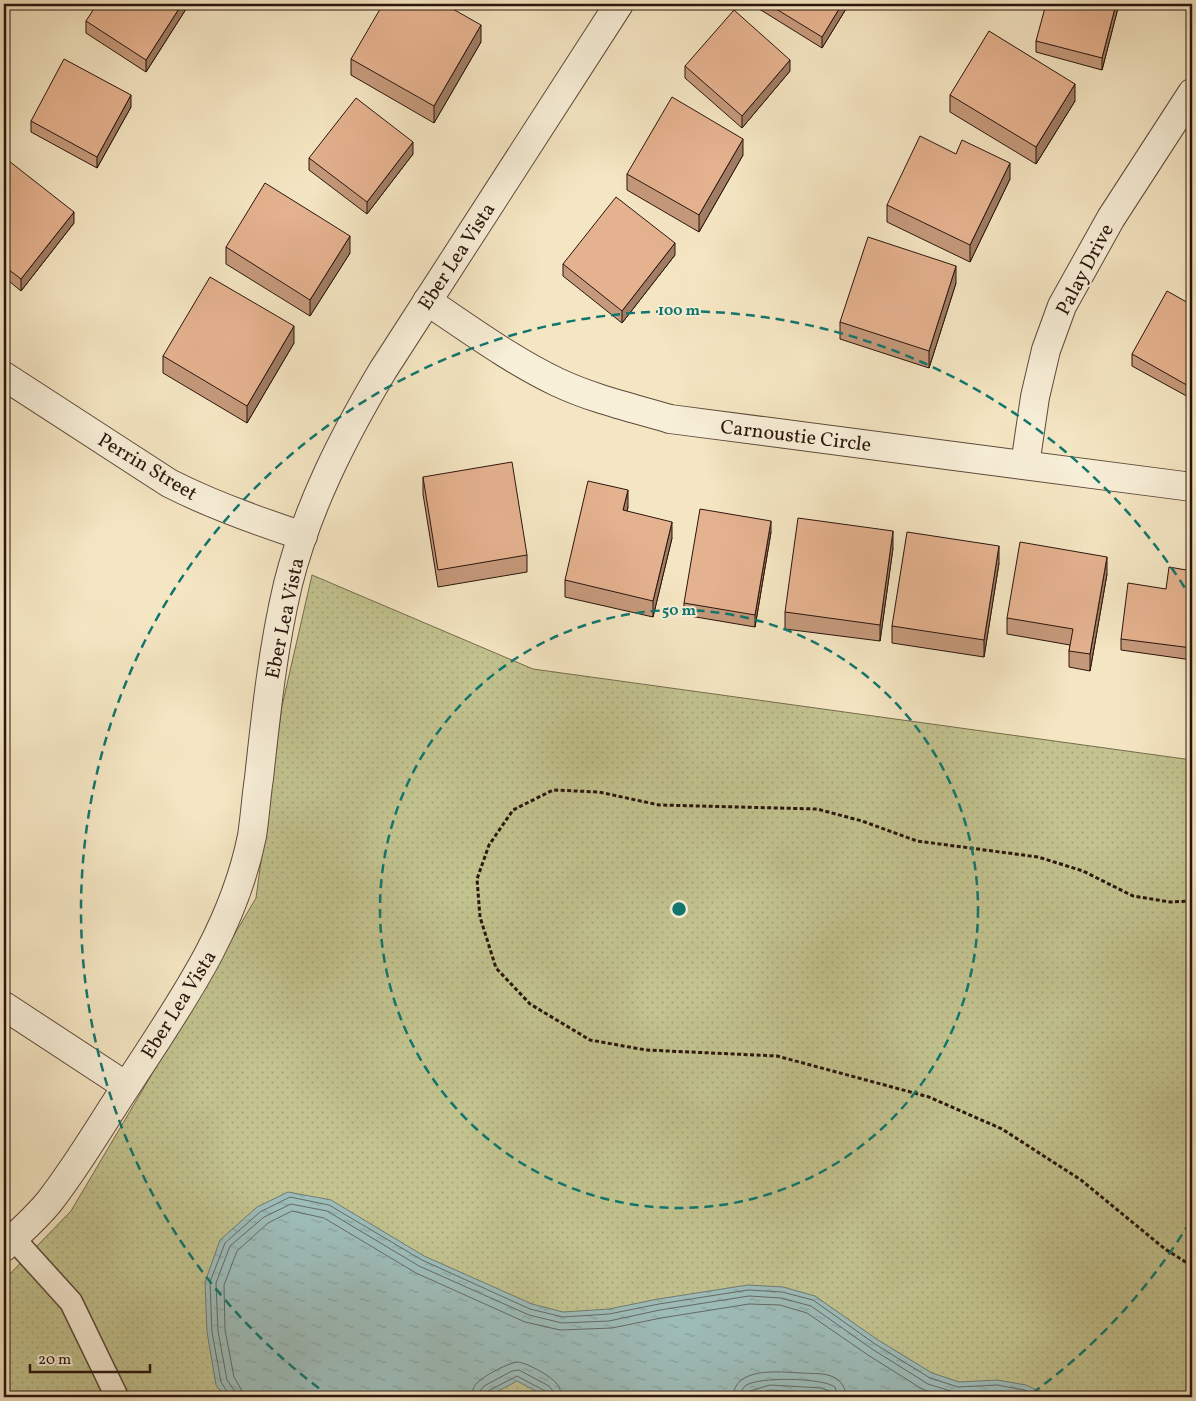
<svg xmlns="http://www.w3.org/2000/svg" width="1196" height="1401" viewBox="0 0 1196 1401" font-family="Vollkorn,serif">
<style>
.grass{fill:url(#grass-dots);stroke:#766c4e}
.water{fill:url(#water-ripples);stroke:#707a75}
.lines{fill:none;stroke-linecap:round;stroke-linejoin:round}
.shore{stroke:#646a64;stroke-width:1}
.service-casing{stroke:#5d493a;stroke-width:25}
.minor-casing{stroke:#5d493a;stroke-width:30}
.path{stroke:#2a150d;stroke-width:3;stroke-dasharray:4 2.5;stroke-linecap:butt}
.service{stroke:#f8efd8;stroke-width:22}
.minor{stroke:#f8efd8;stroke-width:28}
.wall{fill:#c5997b;stroke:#2a150d}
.shaded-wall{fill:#a07d64;stroke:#2a150d}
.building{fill:#e5b28f;stroke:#2a150d}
.ring{fill:none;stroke:#0f766e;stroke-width:2.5;stroke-dasharray:9 6}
.labels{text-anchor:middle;stroke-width:4;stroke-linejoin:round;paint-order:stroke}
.street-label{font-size:20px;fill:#2a150d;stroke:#f8efd8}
.centre{fill:#0f766e;stroke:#f8efd8;stroke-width:2.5}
.ring-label{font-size:15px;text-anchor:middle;font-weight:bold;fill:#0f766e;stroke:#f8efd8;stroke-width:4;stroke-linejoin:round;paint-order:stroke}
</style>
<defs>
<pattern id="grass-dots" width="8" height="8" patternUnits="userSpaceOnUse" patternTransform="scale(1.25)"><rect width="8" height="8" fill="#c2c38f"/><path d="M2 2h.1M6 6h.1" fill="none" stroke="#a7a77a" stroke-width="1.8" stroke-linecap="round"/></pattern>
<pattern id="water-ripples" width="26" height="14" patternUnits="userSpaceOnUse" patternTransform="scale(1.25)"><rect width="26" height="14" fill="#9ebebb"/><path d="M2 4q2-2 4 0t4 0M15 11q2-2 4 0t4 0" fill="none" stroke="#88a2a0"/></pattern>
</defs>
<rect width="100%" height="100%" fill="#f5e6c3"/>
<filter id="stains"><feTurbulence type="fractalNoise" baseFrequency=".004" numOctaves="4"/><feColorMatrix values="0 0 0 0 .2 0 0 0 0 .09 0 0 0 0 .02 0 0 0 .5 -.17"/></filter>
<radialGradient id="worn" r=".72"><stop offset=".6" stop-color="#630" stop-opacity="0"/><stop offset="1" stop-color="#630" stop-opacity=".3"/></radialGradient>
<polygon class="grass" points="312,575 533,669 1192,760 1192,1397 4,1397 4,1280 71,1211 256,898 282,706"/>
<polygon class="water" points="288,1192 331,1200 424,1256 532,1304 563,1312 609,1309 658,1299 748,1285 783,1287 815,1296 878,1340 932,1373 959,1382 997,1380 1026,1385 1052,1397 835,1397 820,1393 770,1390 744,1397 547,1397 517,1381 487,1397 225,1397 216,1385 207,1332 205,1282 220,1240 257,1207"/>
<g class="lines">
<g class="shore">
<polyline points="229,1397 228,1393 221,1382 212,1332 210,1282 225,1243 260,1212 290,1197 329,1205 422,1260 530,1309 563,1317 609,1314 659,1304 748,1290 782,1292 813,1300 875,1344 930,1378 958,1387 997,1385 1024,1390 1040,1397"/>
<polyline points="235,1397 234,1390 227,1380 218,1331 216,1283 230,1246 264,1217 291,1204 327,1211 419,1266 529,1315 562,1323 609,1321 660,1310 749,1296 781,1298 811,1306 872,1349 928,1384 957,1393 997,1392 1026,1397"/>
<polyline points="243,1397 241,1389 234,1377 225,1330 224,1285 237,1251 268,1223 292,1211 324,1218 416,1273 525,1322 560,1330 612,1328 661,1318 749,1304 780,1305 807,1313 868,1355 922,1389 945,1397"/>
<path d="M 472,1397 C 472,1392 473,1387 477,1383 C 483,1376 510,1362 518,1362 C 527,1363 551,1376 556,1383 C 560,1387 561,1392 561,1397"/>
<polyline points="479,1397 480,1391 484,1386 512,1371 519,1370 549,1386 553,1391 554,1397"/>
<polyline points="485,1397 488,1391 517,1376 545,1391 547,1397"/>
<path d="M 733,1397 C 734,1366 780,1372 801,1373 C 813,1374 829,1372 838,1380 C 844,1385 846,1391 846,1397"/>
<path d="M 741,1397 C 741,1393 742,1389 745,1386 C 758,1376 823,1378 835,1387 L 838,1397"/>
<polyline points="747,1397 750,1391 770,1385 821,1388 830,1391 832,1397"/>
</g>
<defs>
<polyline id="service" points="13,1238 71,1302 117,1397"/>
<g id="minor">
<path d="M 427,301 C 469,329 511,360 557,382 C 593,399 633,408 670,419 L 1192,487"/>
<path d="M 4,376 L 169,483 C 212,505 257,521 303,536"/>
<polyline points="1025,465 1035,397 1046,350 1062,306 1111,218 1192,93"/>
<polyline points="4,1006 126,1086"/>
<path d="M 4,1247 C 19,1233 36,1218 49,1202 C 78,1165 102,1123 128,1084 C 179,1005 233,931 252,836 C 255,817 256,797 259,778 C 266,713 273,647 288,584 C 307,508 343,437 383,370 L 619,4"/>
</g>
</defs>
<use href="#service" class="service-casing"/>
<use href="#minor" class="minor-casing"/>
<polyline class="path" points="1192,901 1170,902 1133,896 1083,871 1038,857 917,841 862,821 817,809 659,805 599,792 553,790 513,810 489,845 477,879 480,917 496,968 530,1004 590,1040 646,1050 777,1056 929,1097 1002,1129 1081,1180 1165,1249 1192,1266"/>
<use href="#service" class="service"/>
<use href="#minor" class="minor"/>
</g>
<g class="wall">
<polygon points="186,4 186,9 146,72 86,33 86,21"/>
<polygon points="756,4 849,4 822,48 756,7"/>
<polygon points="1119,4 1102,70 1036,52 1036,41"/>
<polygon points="481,42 434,123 351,75 351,59"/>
<polygon points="685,66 790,71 742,128 685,78"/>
<polygon points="950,95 1075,101 1036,164 950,112"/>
<polygon points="131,107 97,168 31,132 31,121"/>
<polygon points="413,154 367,214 309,170 309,158"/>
<polygon points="956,154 1010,179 970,262 887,222 887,205"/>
<polygon points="743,155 699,232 627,190 627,174"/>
<polygon points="4,167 74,223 21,291 4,277"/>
<polygon points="226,247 350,253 310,316 226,264"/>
<polygon points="675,255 622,323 563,276 563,264"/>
<polygon points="956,283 929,368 840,339 840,322"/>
<polygon points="1192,305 1192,399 1132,366 1132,354"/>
<polygon points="294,343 247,423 163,373 163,356"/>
<polygon points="423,477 527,555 527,572 438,587 423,494"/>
<polygon points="628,507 627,511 672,538 653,617 565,597 565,580"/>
<polygon points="771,532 755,627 684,615 684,603"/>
<polygon points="893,548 880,641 785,629 785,612"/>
<polygon points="999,563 984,657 892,643 892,626"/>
<polygon points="1192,571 1192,660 1121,650 1121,639 1166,589"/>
<polygon points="1107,574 1090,671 1069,667 1069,651 1070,645 1007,634 1007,618"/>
</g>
<g class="shaded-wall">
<polygon points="182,4 186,4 186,9 146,72 146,60"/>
<polygon points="842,4 849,4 822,48 822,37"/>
<polygon points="1116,4 1119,4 1102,70 1102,58"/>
<polygon points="481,25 481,42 434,123 434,106"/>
<polygon points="790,60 790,71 742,128 742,116"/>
<polygon points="1075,84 1075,101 1036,164 1036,147"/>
<polygon points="131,95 131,107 97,168 97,157"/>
<polygon points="743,139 743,155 699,232 699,215"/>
<polygon points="413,142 413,154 367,214 367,202"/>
<polygon points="1010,163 1010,179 970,262 970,245"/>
<polygon points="74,212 74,223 21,291 21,279"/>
<polygon points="350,236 350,253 310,316 310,300"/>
<polygon points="675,243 675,255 622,323 622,311"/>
<polygon points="956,266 956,283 929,368 929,351"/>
<polygon points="294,326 294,343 247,423 247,406"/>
<polygon points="628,490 628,507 623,527 623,510"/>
<polygon points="771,521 771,532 755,627 755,615"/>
<polygon points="672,522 672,538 653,617 653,601"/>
<polygon points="893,531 893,548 880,641 880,625"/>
<polygon points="999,546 999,563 984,657 984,640"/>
<polygon points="1107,557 1107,574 1090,671 1090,654"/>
</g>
<g class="building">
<polygon points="97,4 182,4 146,60 86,21"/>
<polygon points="383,4 444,4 481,25 434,106 351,59"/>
<polygon points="768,4 842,4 822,37"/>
<polygon points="1046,4 1116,4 1102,58 1036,41"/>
<polygon points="734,10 790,60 742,116 685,66"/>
<polygon points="989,31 1075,84 1036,147 950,95"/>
<polygon points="64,59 131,95 97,157 31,121"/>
<polygon points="672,97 743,139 699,215 627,174"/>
<polygon points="356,98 413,142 367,202 309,158"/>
<polygon points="920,136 956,154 962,140 1010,163 970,245 887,205"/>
<polygon points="9,161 74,212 21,279 4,266 4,167"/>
<polygon points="265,183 350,236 310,300 226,247"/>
<polygon points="616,197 675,243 622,311 563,264"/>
<polygon points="868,237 956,266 929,351 840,322"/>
<polygon points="210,277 294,326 247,406 163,356"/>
<polygon points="1167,291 1192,305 1192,388 1132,354"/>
<polygon points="512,462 527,555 438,570 423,477"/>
<polygon points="588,481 628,490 623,510 672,522 653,601 565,580"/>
<polygon points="700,509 771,521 755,615 684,603"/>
<polygon points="798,518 893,531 880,625 785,612"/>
<polygon points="907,532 999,546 984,640 892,626"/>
<polygon points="1020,542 1107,557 1090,654 1069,651 1073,629 1007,618"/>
<polygon points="1169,567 1192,571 1192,648 1121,639 1128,583 1166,589"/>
</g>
<g class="ring">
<circle cx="679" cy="909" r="299"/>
<path d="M1190 1222A599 599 0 0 1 1027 1397M331 1397A599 599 0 1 1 1190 596"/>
</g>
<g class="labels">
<g class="street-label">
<text transform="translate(456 256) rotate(-57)" y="7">Eber Lea Vista</text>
<text transform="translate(1084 269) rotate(-62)" y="7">Palay Drive</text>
<text transform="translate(796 435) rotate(7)" y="7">Carnoustie Circle</text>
<text transform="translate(148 466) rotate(31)" y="7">Perrin Street</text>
<text transform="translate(284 618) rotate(-78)" y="7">Eber Lea Vista</text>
<text transform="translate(178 1004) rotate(-58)" y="7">Eber Lea Vista</text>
</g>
</g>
<circle cx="679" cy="909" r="8" class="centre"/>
<g class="ring-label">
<text x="679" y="315">100 m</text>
<text x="679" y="615">50 m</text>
</g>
<rect width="1196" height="1401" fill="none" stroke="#f5e6c3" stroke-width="20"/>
<rect x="5" y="5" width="1186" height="1391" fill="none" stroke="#2a150d" stroke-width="2.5"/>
<rect x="10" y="10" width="1176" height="1381" fill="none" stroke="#2a150d"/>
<path d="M30 1364v8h120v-8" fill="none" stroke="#2a150d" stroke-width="2.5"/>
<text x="38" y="1364" font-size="15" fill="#2a150d" stroke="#f8efd8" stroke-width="4" paint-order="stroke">20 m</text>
<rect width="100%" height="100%" filter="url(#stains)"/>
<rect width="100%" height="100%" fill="url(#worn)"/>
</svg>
